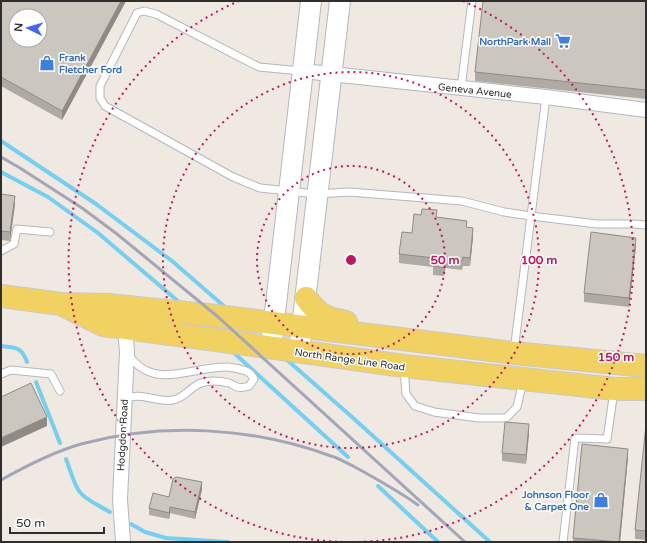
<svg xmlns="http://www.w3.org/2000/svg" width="647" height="543" viewBox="0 0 647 543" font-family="'Varela Round',sans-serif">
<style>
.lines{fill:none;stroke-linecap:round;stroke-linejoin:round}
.stream{stroke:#75cff0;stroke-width:4}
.lane-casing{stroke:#b4b7c1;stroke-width:9}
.street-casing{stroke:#b4b7c1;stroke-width:16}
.secondary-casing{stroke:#b4b7c1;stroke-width:22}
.primary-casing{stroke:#c9c9c9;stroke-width:24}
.lane{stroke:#fff;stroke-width:7}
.street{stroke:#fff;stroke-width:14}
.secondary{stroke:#fff;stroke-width:20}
.primary{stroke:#f2d163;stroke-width:22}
.rail{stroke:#a3a6b8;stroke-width:3}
.wall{fill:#afaba4}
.shaded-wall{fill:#8e8b86}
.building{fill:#cbc7bf;stroke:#8e8b86;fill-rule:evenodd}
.ring{fill:none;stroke:#c2185b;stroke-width:2;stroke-dasharray:2 4}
.labels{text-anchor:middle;stroke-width:3;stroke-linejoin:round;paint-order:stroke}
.shop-label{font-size:10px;font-weight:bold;fill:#366cbe;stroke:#fff;text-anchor:end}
.street-label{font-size:10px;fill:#2e2e2e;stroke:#fff}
.centre{fill:#c2185b;stroke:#fff;stroke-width:2}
.ring-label{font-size:12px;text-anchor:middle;font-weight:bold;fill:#c2185b;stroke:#fff;stroke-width:3;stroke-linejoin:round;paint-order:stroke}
</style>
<rect width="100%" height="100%" fill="#efe9e1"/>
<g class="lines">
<g class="stream">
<polyline points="1,141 96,204 172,261 225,307"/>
<polyline points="1,172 48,197 98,233 179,302"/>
<path d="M 1,346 C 16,348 21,346 27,362"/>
<polyline points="233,352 348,457"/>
<polyline points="286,359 352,417 490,542"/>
<polyline points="36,382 60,443"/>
<path d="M 66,459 C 70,469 73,482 79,491 C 85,500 100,506 110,512"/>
<polyline points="378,486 438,542"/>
<polyline points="131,524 145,532 166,538 228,542"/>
</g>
<defs>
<g id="lane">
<polyline points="301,71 259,67 156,14 144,11 137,13 100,86 100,98 105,106 233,177 260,188 317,194 349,192 462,201 504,212 531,216 597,224 634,224 646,225"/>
<polyline points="461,88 472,1"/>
<polyline points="1,251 14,244 17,229 50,232"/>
<polyline points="514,351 546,97"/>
<polyline points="404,368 406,394 415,406 434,412 479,418 506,418 517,407 523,381"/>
<polyline points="1,374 11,370 51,374 60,391"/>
<path d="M 124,399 C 142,391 156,403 173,400 C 185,398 190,387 201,383 C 209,380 221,381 229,383 C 232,384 234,386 237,387 C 241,388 246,387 249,386 L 254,379 C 253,377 251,374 248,372 C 243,369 234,368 228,367 C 191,366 154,392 128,354"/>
<polyline points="563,542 575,438 607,439 614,391"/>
</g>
<g id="street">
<polyline points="303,71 546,97 646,110"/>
<polyline points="123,542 120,499 127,352 125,328"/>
</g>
<g id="secondary">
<polyline points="271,347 311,1"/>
<polyline points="299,352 340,1"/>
</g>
<g id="primary">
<polyline points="1,296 61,304 108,305 217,316 514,353 646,366"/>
<path d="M 306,298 C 319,315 324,318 346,322"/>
<polyline points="65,306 103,325 246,344 404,366 615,389 646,389"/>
</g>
</defs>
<use href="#lane" class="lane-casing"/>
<use href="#street" class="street-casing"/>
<use href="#secondary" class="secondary-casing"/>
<use href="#primary" class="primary-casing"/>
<use href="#lane" class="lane"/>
<use href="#street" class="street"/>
<use href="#secondary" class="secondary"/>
<use href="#primary" class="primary"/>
<g class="rail">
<polyline points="1,157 20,168 82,208 117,234 217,316 465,542"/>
<path d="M 1,480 C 26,466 53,452 81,444 C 163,422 252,427 331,456 C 339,458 346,463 353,466 C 375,478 397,490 418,505"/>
</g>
</g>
<g class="wall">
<polygon points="1,1 126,1 62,120 1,86"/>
<polygon points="646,1 646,99 475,81 475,72"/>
<polygon points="1,194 15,204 10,241 1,240"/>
<polygon points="437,218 467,228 473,237 470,266 463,266 462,270 445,268 444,276 433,275 433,267 399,263 399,254 412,233"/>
<polygon points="636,246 629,307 584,302 584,293"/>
<polygon points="646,425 646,540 635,539 635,530"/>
<polygon points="529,433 526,464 502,461 502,453"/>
<polygon points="628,457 620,542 573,542 573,538"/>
<polygon points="202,489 195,519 170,513 169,519 149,515 149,508 169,497"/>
</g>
<g class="shaded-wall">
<polygon points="121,1 126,1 62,120 62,111"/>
<polygon points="15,196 15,204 10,241 10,232"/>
<polygon points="473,228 473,237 470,266 470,258"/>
<polygon points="636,238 636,246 629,307 629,298"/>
<polygon points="445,259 445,268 444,276 444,268"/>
<polygon points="47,417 47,426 1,447 1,438"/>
<polygon points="529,424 529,433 526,464 526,455"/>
<polygon points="628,449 628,457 620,542 619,542"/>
<polygon points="202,482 202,489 195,519 195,512"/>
<polygon points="170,507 170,513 169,519 169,513"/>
</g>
<g class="building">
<path d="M 1,1 L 121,1 L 62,111 L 1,77 ZM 16,16 L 40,16 L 40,40 L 16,40 Z"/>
<polygon points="483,1 646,1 646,90 475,72"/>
<polygon points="1,194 15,196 10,232 1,231"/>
<polygon points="422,209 437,210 436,217 467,221 466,227 473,228 470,258 463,257 462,261 445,259 444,268 433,266 434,258 399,254 402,232 412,233 414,214 421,215"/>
<polygon points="591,232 636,238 629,298 584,293"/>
<polygon points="31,383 47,417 1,438 1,397"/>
<polygon points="505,422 529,424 526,455 502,453"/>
<polygon points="646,425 646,531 635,530"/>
<polygon points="582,444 628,449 619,542 573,538"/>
<polygon points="176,477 202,482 195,512 170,507 169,513 149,508 153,493 169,497 173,479"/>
</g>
<g class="ring">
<circle cx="351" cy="260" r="94"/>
<circle cx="351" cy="260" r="188"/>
<path d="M349 542A282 282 0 0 1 239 1M463 1A282 282 0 0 1 353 542"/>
</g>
<defs>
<symbol id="supermarket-bare" viewBox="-9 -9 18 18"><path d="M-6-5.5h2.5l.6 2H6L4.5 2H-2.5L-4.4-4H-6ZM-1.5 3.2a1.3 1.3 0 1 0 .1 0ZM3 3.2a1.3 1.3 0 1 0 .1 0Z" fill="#3f7fe0" stroke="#fff" stroke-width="2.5" paint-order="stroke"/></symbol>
<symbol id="shop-bare" viewBox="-9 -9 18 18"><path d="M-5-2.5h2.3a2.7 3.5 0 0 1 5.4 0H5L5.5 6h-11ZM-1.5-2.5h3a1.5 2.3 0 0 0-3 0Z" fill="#3f7fe0" stroke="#fff" stroke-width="2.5" paint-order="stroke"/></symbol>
</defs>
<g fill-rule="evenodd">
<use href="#supermarket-bare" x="552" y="30" width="22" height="22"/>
<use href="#shop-bare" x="36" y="52" width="22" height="22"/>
<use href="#shop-bare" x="590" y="489" width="22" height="22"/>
</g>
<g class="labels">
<g class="shop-label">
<text x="551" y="45">NorthPark Mall</text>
<text x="59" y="61" text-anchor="start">Frank<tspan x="59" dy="12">Fletcher Ford</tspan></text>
<text x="589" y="498">Johnson Floor<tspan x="589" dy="12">&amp; Carpet One</tspan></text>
</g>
<g class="street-label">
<text transform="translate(475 90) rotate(6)" y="4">Geneva Avenue</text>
<text transform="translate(350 359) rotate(8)" y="4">North Range Line Road</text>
<text transform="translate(122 435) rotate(-87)" y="4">Hodgdon Road</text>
</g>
</g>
<circle cx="351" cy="260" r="6" class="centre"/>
<g class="ring-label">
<text x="445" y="264">50 m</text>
<text x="539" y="264">100 m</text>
<text x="616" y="361">150 m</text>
</g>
<rect width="647" height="543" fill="none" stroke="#2e2e2e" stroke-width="4"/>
<g transform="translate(28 28) rotate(275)"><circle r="19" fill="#ffffff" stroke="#ababab"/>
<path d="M0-3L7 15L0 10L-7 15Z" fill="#4264fb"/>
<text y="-6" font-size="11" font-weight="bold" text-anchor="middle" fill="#2e2e2e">N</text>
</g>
<path d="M10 527v6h94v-6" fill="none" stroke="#2e2e2e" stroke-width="2"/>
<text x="16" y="527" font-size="12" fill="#2e2e2e" stroke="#ffffff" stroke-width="3" paint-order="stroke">50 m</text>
</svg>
